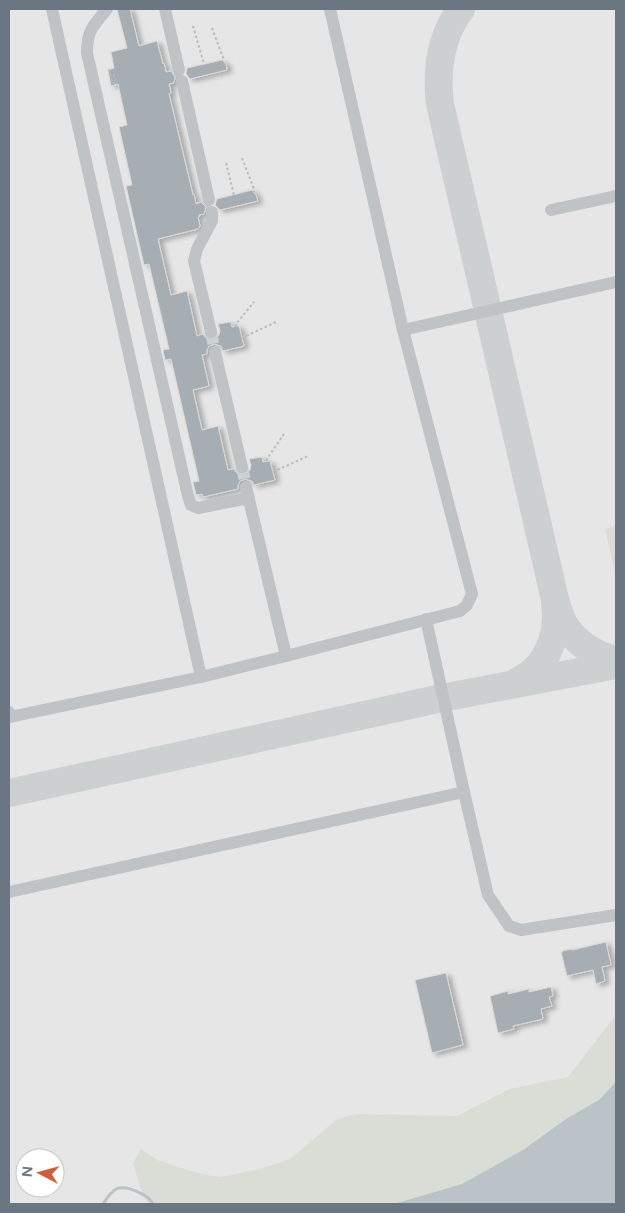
<svg xmlns="http://www.w3.org/2000/svg" width="625" height="1213" viewBox="0 0 625 1213" font-family="Figtree,sans-serif">
<style>
.built{fill:#e5e6e5;fill-rule:evenodd}
.green{fill:#d9ddd6}
.water{fill:#bac3c7}
.lines{fill:none;stroke-linecap:round;stroke-linejoin:round}
.stream{stroke:#bac3c7;stroke-width:3}
.taxiway{stroke:#cdd0d1;stroke-width:28}
.building{fill:#a7aeb3;stroke:#d9d9d7;filter:url(#shadow)}
.minor-tunnel{stroke:#cdd1d2;stroke-width:12;stroke-dasharray:12 6;stroke-linecap:butt}
.path{stroke:#b9bcbe;stroke-width:2;stroke-dasharray:2.5 2.5;stroke-linecap:butt}
.minor{stroke:#bfc3c6;stroke-width:12}
</style>
<defs>
<filter id="shadow"><feDropShadow dx="4.5" dy="2.5" stdDeviation="2.5" flood-color="#0004"/></filter>
</defs>
<rect width="100%" height="100%" fill="#f7f7f5"/>
<path class="built" d="M 9,9 L 616,9 L 616,1082 L 394,1204 L 9,1204 ZM 25,1158 L 55,1158 L 55,1188 L 25,1188 Z"/>
<g class="green">
<polygon points="616,526 616,577 605,529"/>
<polygon points="616,1015 616,1204 148,1204 142,1193 133,1163 141,1149 157,1160 201,1174 220,1177 261,1169 290,1159 336,1120 348,1116 360,1114 457,1116 510,1089 568,1077"/>
</g>
<polygon class="water" points="616,1082 616,1204 394,1204 462,1184 523,1150 566,1119 599,1100"/>
<g class="lines">
<path class="stream" d="M 103,1204 C 113,1188 119,1183 138,1192 C 146,1196 148,1196 153,1204"/>
<g class="taxiway">
<path d="M 461,9 C 440,37 436,70 440,104 L 554,595 C 556,603 558,611 561,618 C 571,640 593,655 616,660"/>
<path d="M 514,684 C 519,680 526,677 531,673 C 551,656 559,629 555,603"/>
<polyline points="9,793 442,698 616,665"/>
</g>
</g>
<g class="building">
<polygon points="117,9 130,9 139,46 157,41 163,64 164,63 166,72 171,71 175,77 174,83 169,84 171,93 169,94 193,195 194,194 196,204 201,202 206,207 204,214 199,215 199,217 198,217 200,226 198,229 158,239 171,295 187,291 197,336 203,334 205,337 208,340 213,340 219,335 220,330 218,324 231,322 232,327 239,326 244,346 223,351 221,346 214,344 209,346 207,350 207,354 202,355 209,386 193,390 202,430 218,426 228,470 234,469 236,472 239,475 244,475 250,470 251,465 249,459 262,457 263,462 270,461 275,480 254,485 252,481 245,479 240,481 238,485 238,489 203,497 202,494 196,495 193,482 199,481 171,359 165,360 163,350 169,349 149,264 144,265 126,186 132,185 119,127 127,125 118,84 111,86 108,70 114,68 111,52 127,48"/>
<polygon points="222,60 226,64 227,70 190,79 186,74 187,68"/>
<polygon points="252,190 256,195 258,201 220,210 215,205 217,199"/>
<polygon points="606,942 611,965 602,967 605,981 596,984 593,970 567,976 561,952 563,952 562,951 572,949 572,950"/>
<polygon points="446,973 463,1045 432,1053 415,980"/>
<polygon points="551,987 553,996 549,997 552,1006 541,1009 543,1019 513,1026 514,1029 498,1033 490,996 508,991 508,994 529,989 529,992"/>
</g>
<g class="lines">
<g class="minor-tunnel">
<polyline points="211,332 215,352"/>
<polyline points="242,467 246,487"/>
</g>
<g class="path">
<polyline points="193,26 204,64"/>
<polyline points="212,28 224,60 223,61"/>
<polyline points="109,69 112,83 116,83 113,71"/>
<polyline points="242,158 254,189 254,192"/>
<polyline points="226,163 234,195"/>
<polyline points="236,327 236,324 254,302"/>
<polyline points="242,338 278,321"/>
<polyline points="267,461 267,459 284,434"/>
<polyline points="273,472 308,456"/>
</g>
<g class="minor">
<polyline points="52,9 201,677 286,656"/>
<path d="M 107,9 C 93,26 87,30 87,53 L 188,496 L 191,505 L 198,508 L 249,498"/>
<polyline points="165,9 179,70"/>
<polyline points="182,81 209,200"/>
<polyline points="551,210 616,196"/>
<polyline points="403,330 616,282"/>
<polyline points="211,332 194,261 197,249 212,221 212,212"/>
<polyline points="215,352 242,467"/>
<polyline points="246,487 286,656 460,611 467,605 472,594 403,330 330,9"/>
<polyline points="426,619 464,792 488,895 509,926 521,930 616,915"/>
<polyline points="9,712 10,717 201,677"/>
<polyline points="9,892 464,792"/>
</g>
</g>
<rect width="625" height="1213" fill="none" stroke="#6a7782" stroke-width="20"/>
<g transform="translate(40 1173) rotate(276)"><circle r="24" fill="#ffffff" stroke="#c3c9cd"/>
<path d="M0-4L9 19L0 12L-9 19Z" fill="#cd603f"/>
<text y="-8" font-size="14" font-weight="bold" text-anchor="middle" fill="#6a7782">N</text>
</g>
</svg>
